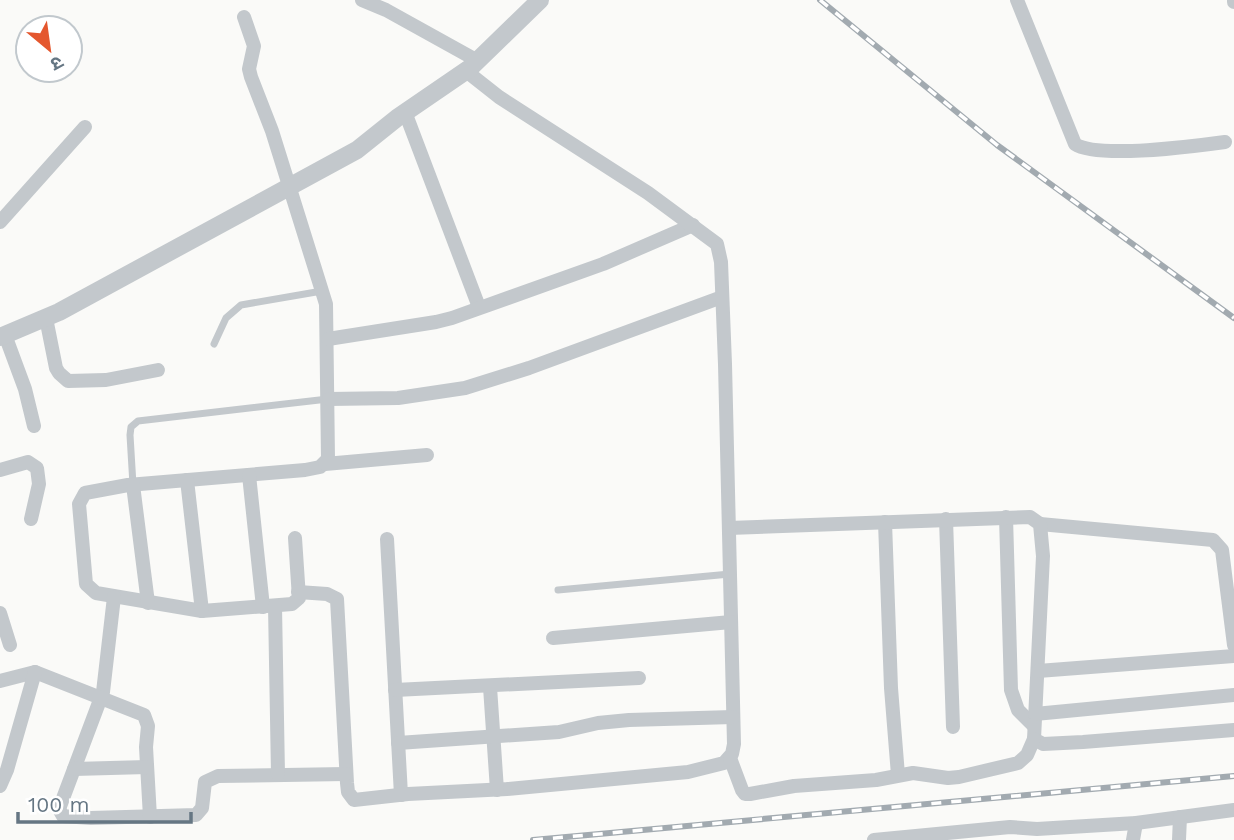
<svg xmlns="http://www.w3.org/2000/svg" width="1234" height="840" viewBox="0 0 1234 840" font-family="'Work Sans','Noto Sans Devanagari',sans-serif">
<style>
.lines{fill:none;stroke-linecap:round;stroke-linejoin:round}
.service{stroke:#c3c8cc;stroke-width:7}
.minor{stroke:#c3c8cc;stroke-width:14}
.tertiary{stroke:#c3c8cc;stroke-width:18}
.rail-casing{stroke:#a2aab0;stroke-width:6}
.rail{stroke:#fff;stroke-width:3.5;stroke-dasharray:10;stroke-linecap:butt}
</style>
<rect width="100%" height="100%" fill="#fafaf8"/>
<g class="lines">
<g class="service">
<polyline points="214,344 226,318 241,305 322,291"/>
<polyline points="133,485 130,435 131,427 138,421 328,399"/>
<polyline points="558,590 730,574"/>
</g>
<g class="minor">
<polyline points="362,0 386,10 478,61"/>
<path d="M 1017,0 L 1075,144 C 1097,159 1196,146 1225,142"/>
<polyline points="1234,0 1234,2"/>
<polyline points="244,17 254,46 249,69 251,77 272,131 326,304 328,459 320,467 305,470 128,485 85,493 79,504 86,584 96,593 202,611 292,604 299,598 295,538"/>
<polyline points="405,112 479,307"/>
<polyline points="0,222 85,127"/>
<polyline points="46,318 56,368 59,373 68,381 106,380 158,370"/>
<polyline points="5,335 25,389 34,426"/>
<polyline points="328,339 436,322 452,318 603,264 693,225"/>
<polyline points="329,399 398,398 465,388 529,368 722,297"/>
<polyline points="325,464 427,455"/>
<polyline points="0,470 28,462 37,468 39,484 31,519"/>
<polyline points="249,475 263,607"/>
<polyline points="187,480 202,611"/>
<polyline points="133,485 148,603"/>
<polyline points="1006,517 1011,690 1018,710 1034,726"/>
<polyline points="946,519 953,727"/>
<polyline points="885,522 891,688 898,775"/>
<polyline points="1040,524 1213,540 1222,550 1234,645"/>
<polyline points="729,528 1030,517 1040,524 1043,556 1034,739 1043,744 1083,742 1234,730"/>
<polyline points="387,539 401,795"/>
<polyline points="298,592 327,594 337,599 347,783 348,792 354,800 408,794 507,789 688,772 724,763 732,754 734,744 725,364 721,262 717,244 648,193 499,97 466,71"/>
<polyline points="114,597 103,692 59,809 63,816 91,818 196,815 202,808 205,782 218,776 346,774"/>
<polyline points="275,606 278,774"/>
<polyline points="0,613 10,645"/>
<polyline points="553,638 731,622"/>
<polyline points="1038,671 1234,656"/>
<polyline points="0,681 35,672 144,715 148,726 146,747 150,817"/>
<polyline points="490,687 497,790"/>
<polyline points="395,690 639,678"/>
<polyline points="1035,714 1234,695"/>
<polyline points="398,743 559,732 598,723 629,720 733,717"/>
<polyline points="730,758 742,790 745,794 750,794 794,786 876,780 913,773 948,778 959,777 1018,763 1027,755 1034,739"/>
<polyline points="74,769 147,767"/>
<polyline points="0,786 7,770 35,672"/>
<polyline points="874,840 1010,827 1037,829 1136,823 1234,810"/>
<polyline points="1133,840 1136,823"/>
<polyline points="1179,840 1180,817"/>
</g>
<polyline class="tertiary" points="0,337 59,312 357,150 397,118 470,68 540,0"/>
<defs>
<g id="rail">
<polyline points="820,0 997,145 1234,318"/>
<polyline points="533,840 1234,776"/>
</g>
</defs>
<use href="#rail" class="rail-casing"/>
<use href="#rail" class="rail"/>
</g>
<g transform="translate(49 49) rotate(151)"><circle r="33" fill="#ffffff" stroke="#c1c8cd" stroke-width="2"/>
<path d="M0-5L12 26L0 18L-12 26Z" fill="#e4572e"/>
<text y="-10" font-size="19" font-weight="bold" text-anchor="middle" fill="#657683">उ</text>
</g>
<path d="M18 812v10h173v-10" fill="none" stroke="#657683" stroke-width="3.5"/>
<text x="28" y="812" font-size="21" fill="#657683" stroke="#ffffff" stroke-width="5" paint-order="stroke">100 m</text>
</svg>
